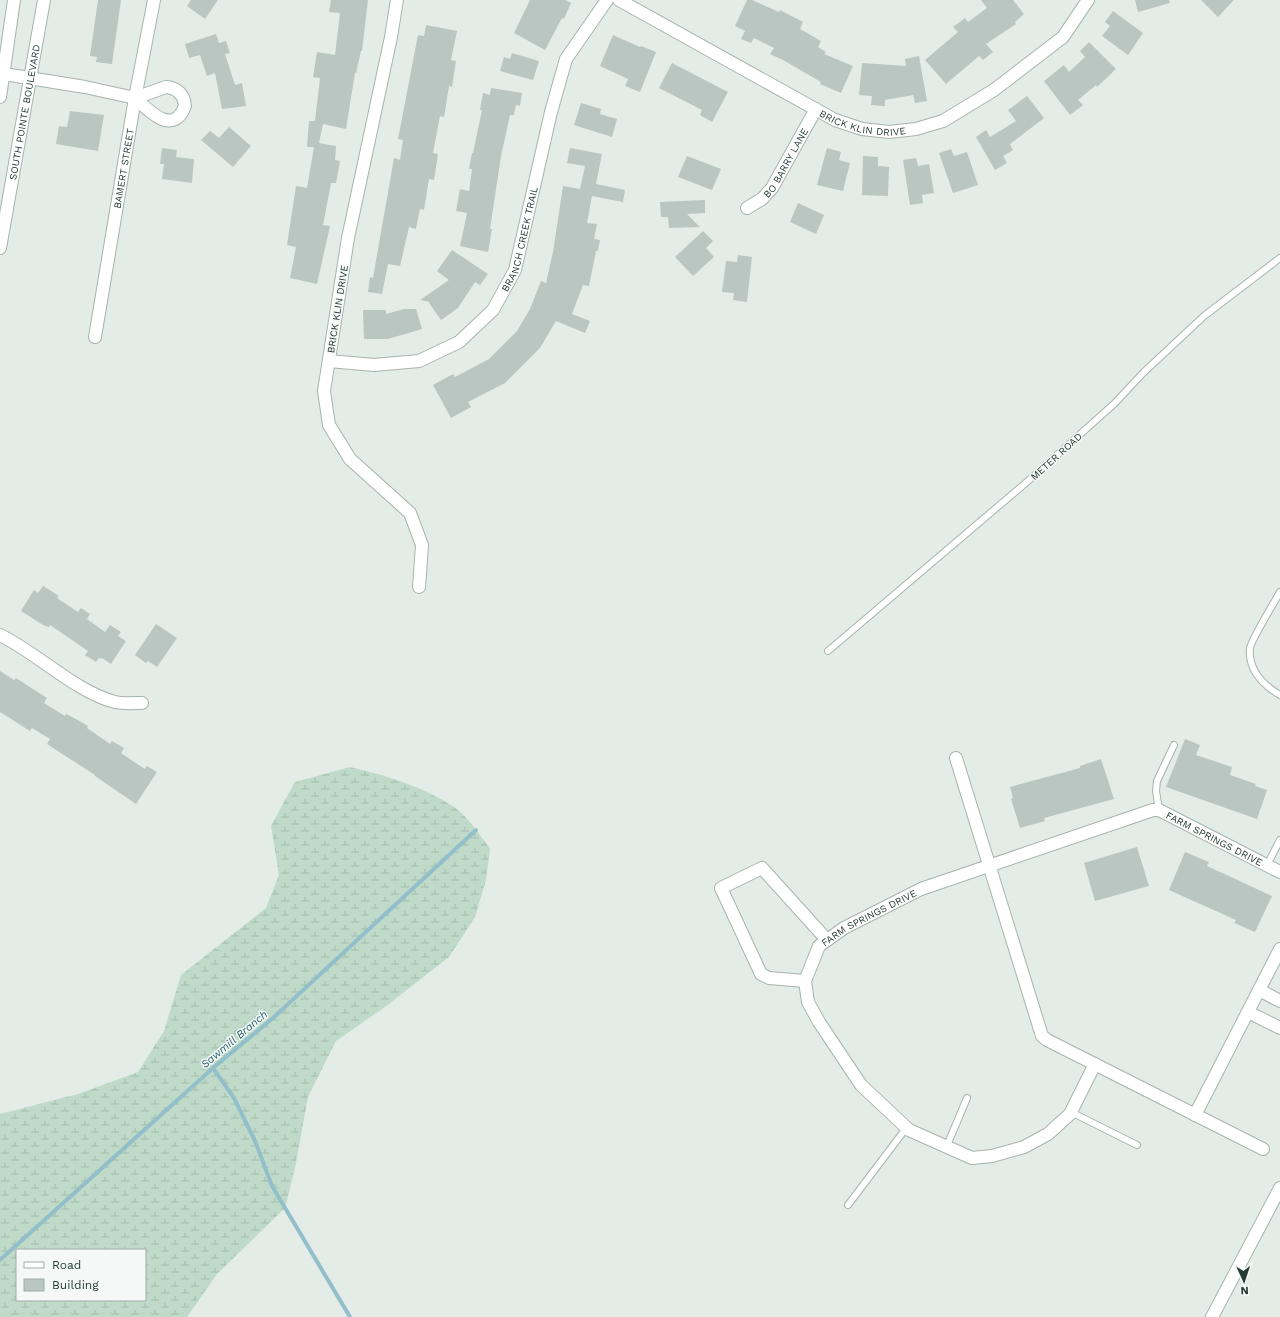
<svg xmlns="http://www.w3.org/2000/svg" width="1280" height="1317" viewBox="0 0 1280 1317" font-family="'Work Sans',sans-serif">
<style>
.wetland{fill:url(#wetland-marsh);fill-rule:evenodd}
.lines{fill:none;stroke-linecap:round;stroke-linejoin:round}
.stream{stroke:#92bfca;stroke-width:4}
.building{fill:#b9c6c1}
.service-casing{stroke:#a7b3af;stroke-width:8}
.minor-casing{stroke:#a7b3af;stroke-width:14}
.service{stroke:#fff;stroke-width:6}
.minor{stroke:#fff;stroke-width:12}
.labels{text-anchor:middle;stroke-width:3;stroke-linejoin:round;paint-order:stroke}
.street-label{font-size:10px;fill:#253b36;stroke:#f4f8f6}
.water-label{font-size:11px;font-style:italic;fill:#266170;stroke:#f4f8f6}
</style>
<defs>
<pattern id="wetland-marsh" width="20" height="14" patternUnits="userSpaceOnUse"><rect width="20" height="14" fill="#bfdac8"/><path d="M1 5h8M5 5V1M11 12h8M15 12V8" fill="none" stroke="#a4bcac"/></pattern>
</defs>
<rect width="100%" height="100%" fill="#e4ece8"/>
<path class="wetland" d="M 350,767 C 387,776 422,786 454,807 C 468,817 480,835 490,849 L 486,880 L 475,917 L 449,957 L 385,1007 L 336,1041 L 308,1097 L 295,1168 L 285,1208 L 217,1274 L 187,1317 L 0,1317 L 0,1114 L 78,1094 L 138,1072 L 164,1031 L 181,975 L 266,908 L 279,875 L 271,826 L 295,782 ZM 17,1250 L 145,1250 L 145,1300 L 17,1300 Z"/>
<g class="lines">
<g class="stream">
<polyline points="213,1068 234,1098 255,1141 272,1186 350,1317"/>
<polyline points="0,1260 213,1068 273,1018 476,830"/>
</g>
</g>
<g class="building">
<polygon points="98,0 121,0 112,64 96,62 97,57 90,56"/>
<polygon points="191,0 218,0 205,19 187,6"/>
<polygon points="331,0 368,0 362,51 361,51 356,73 355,73 346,129 323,124 319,143 336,146 335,160 340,161 336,183 331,183 323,225 330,226 317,284 290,278 296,247 287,245 296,186 307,188 314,147 307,147 309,121 315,121 320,78 313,77 317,52 335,55 340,13 329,12"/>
<polygon points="530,0 565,0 571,3 564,19 562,18 545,50 514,33"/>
<polygon points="747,0 752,0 779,12 780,10 803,22 800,29 821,41 818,47 826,52 824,54 853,66 841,93 820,84 821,82 783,60 770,54 774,48 754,38 751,43 741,39 745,31 735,26"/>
<polygon points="981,0 1013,0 1024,14 1015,22 1016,24 986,44 993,52 983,60 979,56 946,84 925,60 958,32 953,27 965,18 968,22 987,8"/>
<polygon points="1135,0 1169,0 1170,3 1138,12"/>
<polygon points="1201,0 1234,0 1218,17"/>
<polygon points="1113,11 1143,33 1128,55 1102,36 1110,26 1105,22"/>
<polygon points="426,25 457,31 451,60 456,61 452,87 449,86 444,117 440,116 433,153 438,154 434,180 429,179 424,210 420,209 416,229 409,227 400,266 388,264 382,294 368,292 370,277 373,278 394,158 400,160 403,140 398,139 418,35 424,36"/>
<polygon points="216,34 219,43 226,41 230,53 225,54 235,85 242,83 246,106 222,109 215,73 207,76 200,55 189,58 185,44"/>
<polygon points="613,35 640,47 641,46 656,52 640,92 625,86 628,79 600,66"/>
<polygon points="1089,42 1116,69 1097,87 1096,85 1078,100 1083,105 1070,115 1044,81 1064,65 1069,72 1085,57 1080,51"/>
<polygon points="512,53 539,61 533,80 500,71 504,57 510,59"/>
<polygon points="919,56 927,101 915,103 913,95 885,100 885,106 871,105 872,96 859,95 862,63 906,66 905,59"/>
<polygon points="672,63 728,92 712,122 700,115 702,110 659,88"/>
<polygon points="491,88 522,93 520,106 516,105 514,115 510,115 501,156 490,229 492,229 488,252 460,246 467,213 456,211 460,189 469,191 472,169 469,169 472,153 473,153 482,110 480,110 483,93 490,95"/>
<polygon points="1027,96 1044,118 1010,144 1013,150 1003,156 1007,163 995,170 976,137 986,130 990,137 1016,121 1008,110"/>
<polygon points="581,103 601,109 600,114 617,119 612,137 574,125"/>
<polygon points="70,111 104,115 98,151 56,144 59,126 67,127"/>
<polygon points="229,127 251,146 233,167 201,140 210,131 219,138"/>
<polygon points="162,148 177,150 176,157 194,159 192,183 162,179 164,164 160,164"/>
<polygon points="570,148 602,154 596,184 625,190 623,202 592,196 587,223 597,224 594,239 600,240 598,251 596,251 589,286 583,285 572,314 590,321 585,333 556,321 540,348 505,383 468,402 471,407 451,418 433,385 453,374 455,377 489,359 517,331 530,309 541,281 546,283 553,252 563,186 580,189 585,166 567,163"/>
<polygon points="827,148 841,152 839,160 850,163 843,191 817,185"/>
<polygon points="951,149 954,156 967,152 978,185 953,193 939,153"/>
<polygon points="687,156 721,169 712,190 678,177"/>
<polygon points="863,156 878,157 878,166 889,167 888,196 862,195"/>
<polygon points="916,158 918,166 929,164 934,193 922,195 923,203 910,205 903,160"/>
<polygon points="705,200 705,213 687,214 700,227 669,228 668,217 661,217 660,202"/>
<polygon points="798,203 824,215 816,234 790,222"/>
<polygon points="703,231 713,241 706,248 714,257 693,276 675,257"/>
<polygon points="452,250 488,274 480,285 475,282 458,308 441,320 429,303 430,302 420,300 449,280 437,271"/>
<polygon points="738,255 752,257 747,302 733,300 734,293 722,292 726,261 737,262"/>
<polygon points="404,309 416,309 422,329 388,339 364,339 363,310 386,310 386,314"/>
<polygon points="43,586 59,596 57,598 78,612 81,608 90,614 87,619 105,632 110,625 121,632 118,636 126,641 111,664 102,658 101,659 99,658 96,662 85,655 88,651 50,625 49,627 43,625 21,611 34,590 38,593"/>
<polygon points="156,624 177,638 157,667 148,661 146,663 135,655"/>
<polygon points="0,671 14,680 16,678 47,698 44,703 65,716 66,714 76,719 88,726 87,728 110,744 112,741 124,748 121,753 145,769 147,766 157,772 136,804 95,776 95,775 47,744 50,739 32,728 30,731 0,712"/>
<polygon points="1185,739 1200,745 1196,755 1232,767 1230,775 1256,784 1255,786 1267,790 1257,819 1166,787"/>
<polygon points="1101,759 1114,799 1044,818 1045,821 1020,828 1011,799 1013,798 1010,787 1080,768 1080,766"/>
<polygon points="1137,847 1149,886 1095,901 1084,863"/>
<polygon points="1185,852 1209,862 1207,866 1272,896 1255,932 1234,923 1236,920 1169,890"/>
</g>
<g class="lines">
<defs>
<g id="service">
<path d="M 1280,592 C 1275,601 1251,640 1250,648 C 1248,670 1263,685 1280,695"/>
<polyline points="828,651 1028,481 1115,403 1143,373 1204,316 1280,258"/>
<polyline points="1159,810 1156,791 1157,781 1174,745"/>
<polyline points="1267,865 1280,840"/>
<polyline points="1071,1112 1137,1145"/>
<polyline points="946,1148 967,1098"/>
<polyline points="848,1205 907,1127"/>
</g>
<g id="minor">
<polyline points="397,0 391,37 348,238 324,391 329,425 350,459 410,513 422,545 419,587"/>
<path id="s1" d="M 619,0 L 835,120 L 862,129 L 889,132 L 916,129 L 943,121 L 994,90 L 1063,37 L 1088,0"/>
<polyline points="4,74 85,87 135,98"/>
<path d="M 166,87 C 177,88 184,94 185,106 C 173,137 149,111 135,98 Z"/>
<polyline points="0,97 14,0"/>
<path id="s2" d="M 747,208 L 762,199 L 772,188 L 816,109"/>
<path id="s3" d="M 0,248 L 44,0"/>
<path id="s4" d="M 95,337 L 135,98 L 154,0"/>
<path id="s5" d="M 329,361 L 374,365 L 419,361 L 459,342 L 493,310 L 515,270 L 551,112 L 566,59 L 607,0"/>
<path d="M 0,635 C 37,653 76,692 115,702 C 123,704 134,703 142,703"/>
<polyline points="956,758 1042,1036 1047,1040 1263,1149"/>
<polyline points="805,981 769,978 761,974 721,888 762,868 827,940"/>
<polyline points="1259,990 1280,1001"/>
<polyline points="1248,1012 1280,1028"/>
<path id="s6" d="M 1095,1064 L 1070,1114 L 1048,1134 L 1024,1147 L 992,1156 L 972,1158 L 909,1130 L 861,1085 L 819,1022 L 808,1002 L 805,981 L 819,946 L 844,928 L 921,889 L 1153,810 L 1159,810 L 1280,872"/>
<polyline points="1195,1115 1280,949"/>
<polyline points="1212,1317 1280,1188"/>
</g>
</defs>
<use href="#service" class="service-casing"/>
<use href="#minor" class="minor-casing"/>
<use href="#service" class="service"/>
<use href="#minor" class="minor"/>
</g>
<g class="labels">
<g class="street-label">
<text dy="4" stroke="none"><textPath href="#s3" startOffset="138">SOUTH POINTE BOULEVARD</textPath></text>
<text dy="4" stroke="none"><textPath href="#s1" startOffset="275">BRICK KLIN DRIVE</textPath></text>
<text dy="4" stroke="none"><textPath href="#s2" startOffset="61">BO BARRY LANE</textPath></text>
<text dy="4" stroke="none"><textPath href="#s4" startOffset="171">BAMERT STREET</textPath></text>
<text dy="4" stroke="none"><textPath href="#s5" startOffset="258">BRANCH CREEK TRAIL</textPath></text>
<text transform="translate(337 309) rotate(-81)" y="4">BRICK KLIN DRIVE</text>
<text transform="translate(1056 456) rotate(-42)" y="4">METER ROAD</text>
<text dy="4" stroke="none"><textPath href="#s6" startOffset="889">FARM SPRINGS DRIVE</textPath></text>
<text dy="4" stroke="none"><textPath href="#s6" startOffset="516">FARM SPRINGS DRIVE</textPath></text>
</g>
<g class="water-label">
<text transform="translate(234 1039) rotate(-40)" y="4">Sawmill Branch</text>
</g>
</g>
<rect x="16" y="1249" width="130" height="52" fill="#f4f8f6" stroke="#a1aca9"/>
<rect x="24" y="1262" width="20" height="6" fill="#ffffff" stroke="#a1aca9"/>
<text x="52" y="1269" font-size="12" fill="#253b36">Road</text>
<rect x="24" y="1279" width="20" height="12" fill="#b9c6c1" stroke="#a1aca9"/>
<text x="52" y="1289" font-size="12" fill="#253b36">Building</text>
<g transform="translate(1244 1281) rotate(177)" stroke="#f4f8f6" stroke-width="3" paint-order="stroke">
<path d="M0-3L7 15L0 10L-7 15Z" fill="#253b36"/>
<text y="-6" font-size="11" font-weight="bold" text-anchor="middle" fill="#253b36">N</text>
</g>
</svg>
